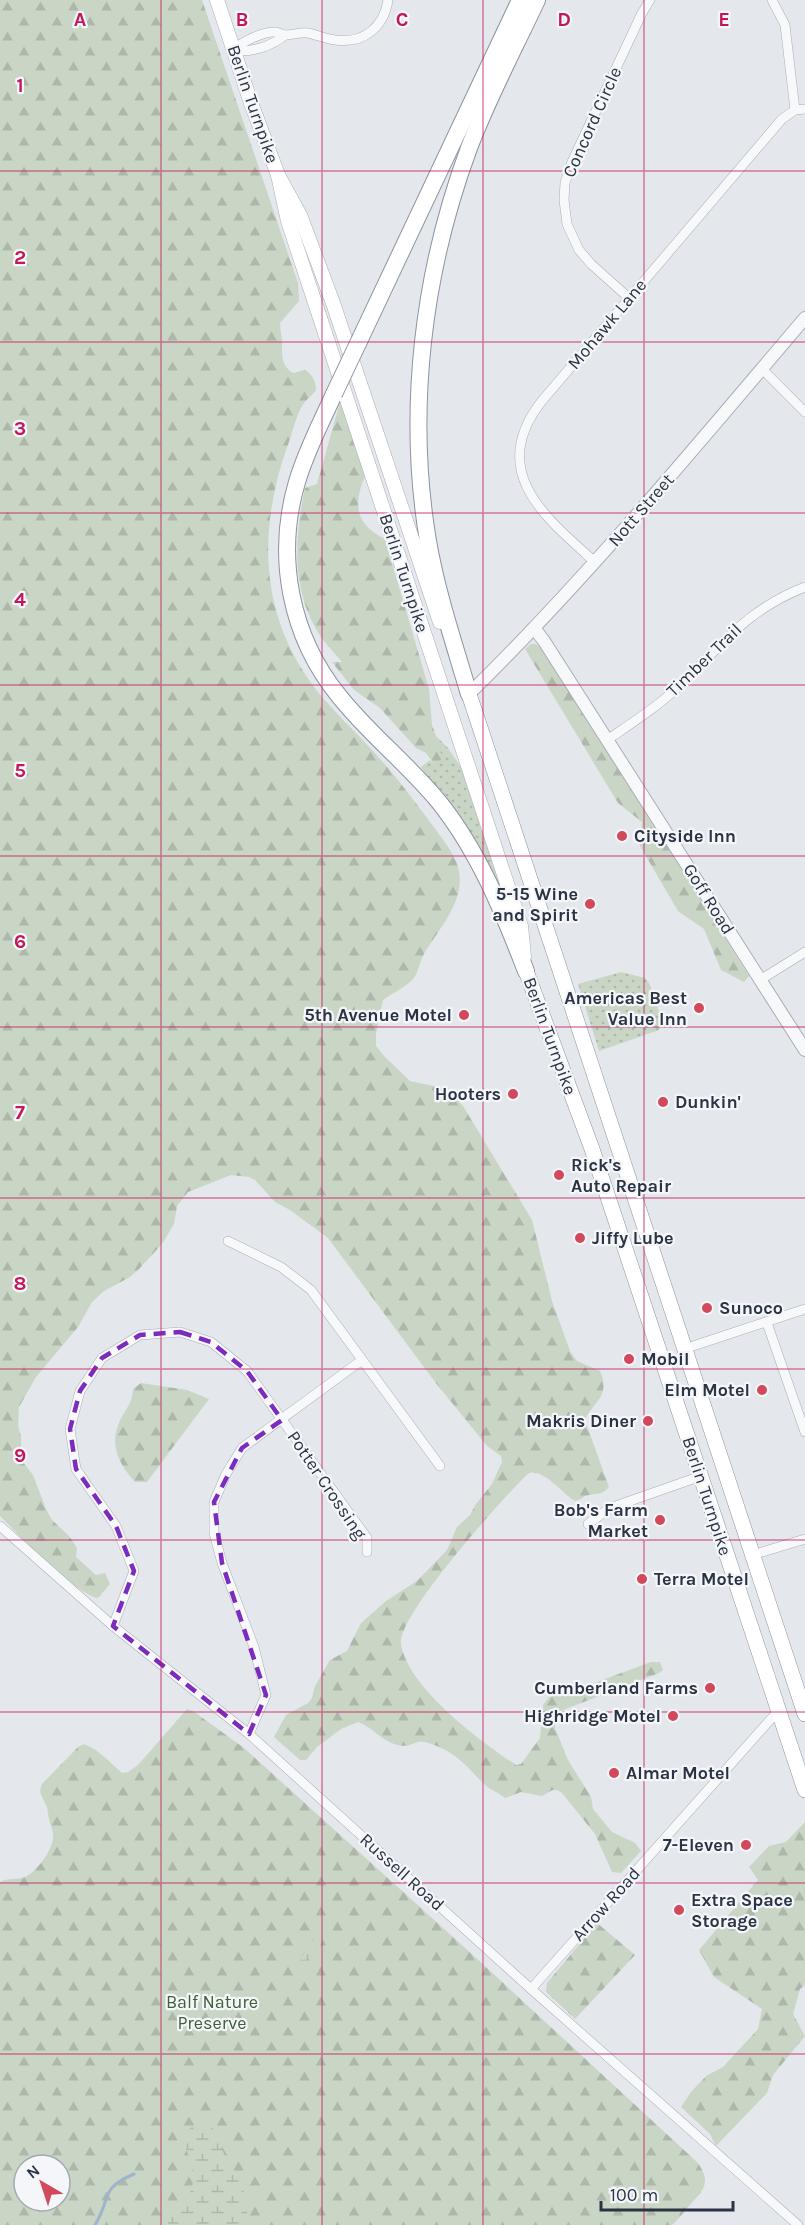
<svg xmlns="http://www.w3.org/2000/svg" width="805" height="2225" viewBox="0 0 805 2225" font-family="Karla,sans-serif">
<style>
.green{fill:url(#green-dots)}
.forest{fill:url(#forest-firs);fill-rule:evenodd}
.wetland{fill:url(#wetland-marsh)}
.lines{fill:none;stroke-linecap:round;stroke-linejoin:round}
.stream{stroke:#9fb4cc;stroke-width:3}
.minor-casing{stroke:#a9aeb7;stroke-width:10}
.tertiary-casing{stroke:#a9aeb7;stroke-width:14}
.secondary-casing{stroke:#a9aeb7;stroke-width:15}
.trunk-casing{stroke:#8b94a3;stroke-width:16}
.motorway-casing{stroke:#8b94a3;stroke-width:18}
.minor{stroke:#f7f8fa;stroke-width:9}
.tertiary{stroke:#f7f8fa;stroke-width:12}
.secondary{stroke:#fff;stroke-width:14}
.trunk{stroke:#fff;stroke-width:15}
.motorway{stroke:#fff;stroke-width:16}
.motorway-bridge-casing{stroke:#8b94a3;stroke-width:18;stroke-linecap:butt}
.motorway-bridge{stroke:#fff;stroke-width:16}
.marked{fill:none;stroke:#7b2cbf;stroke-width:4.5;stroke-dasharray:12 8;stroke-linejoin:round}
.grid{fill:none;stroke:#c2185b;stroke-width:1.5;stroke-opacity:0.55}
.poi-dot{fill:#d1495b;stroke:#f4f6f9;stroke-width:2}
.labels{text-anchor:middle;stroke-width:4.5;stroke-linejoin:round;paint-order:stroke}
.street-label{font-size:18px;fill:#2b3445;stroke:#f4f6f9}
.poi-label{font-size:18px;font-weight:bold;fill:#2b3445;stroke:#f4f6f9;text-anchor:end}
.park-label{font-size:18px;fill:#3f6138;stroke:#f4f6f9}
.grid-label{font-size:20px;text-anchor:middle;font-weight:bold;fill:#c2185b;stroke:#f4f6f9;stroke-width:4.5;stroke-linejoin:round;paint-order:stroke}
</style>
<defs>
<pattern id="green-dots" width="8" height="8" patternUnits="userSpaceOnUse" patternTransform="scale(1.5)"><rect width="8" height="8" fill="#c9d6c5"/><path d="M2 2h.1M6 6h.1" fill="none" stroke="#adb8ab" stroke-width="1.8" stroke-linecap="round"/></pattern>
<pattern id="forest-firs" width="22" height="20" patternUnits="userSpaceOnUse" patternTransform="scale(1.5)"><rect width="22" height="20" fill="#c9d6c5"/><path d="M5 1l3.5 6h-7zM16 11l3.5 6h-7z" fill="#adb8ab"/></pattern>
<pattern id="wetland-marsh" width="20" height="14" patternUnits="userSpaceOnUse" patternTransform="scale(1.5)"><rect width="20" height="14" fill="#c9d6c5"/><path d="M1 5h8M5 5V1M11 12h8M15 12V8" fill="none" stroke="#adb8ab"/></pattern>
</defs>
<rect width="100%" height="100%" fill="#e4e7ec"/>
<g class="green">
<polygon points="436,736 448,748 464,772 510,911 465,826 421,767 430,760 434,764 429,744"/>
<polygon points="621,972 645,978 649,983 663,1023 659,1030 599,1051 578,984"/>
</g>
<g class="forest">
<path d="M 0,0 L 202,0 L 298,283 L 299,301 L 280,323 C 280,330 282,337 282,343 C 282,355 281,366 293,373 L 305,370 C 312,374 316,381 316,390 C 313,395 308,398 304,403 C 295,416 292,436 286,450 C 256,538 261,625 323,698 C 344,722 368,744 388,768 C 402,784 414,801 427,818 C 437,832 451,848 457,864 C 469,898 439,928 424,954 C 419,962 419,972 413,979 C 405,988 392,993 383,1000 L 376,1034 L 376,1046 L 384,1056 L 410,1081 L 447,1089 L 463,1106 L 532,1220 L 552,1301 L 570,1351 L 577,1361 L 600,1371 C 610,1394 597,1400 586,1417 L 586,1423 L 609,1487 C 602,1496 595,1493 585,1496 C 582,1498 579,1500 575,1501 C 563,1495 545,1469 529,1473 C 505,1495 397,1616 401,1644 C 408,1688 480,1741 516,1765 L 521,1764 L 540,1738 C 540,1727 545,1716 543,1705 L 549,1697 L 567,1693 L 651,1662 L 660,1662 L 663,1670 L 659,1673 L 563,1710 L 555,1723 L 555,1728 L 568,1760 L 591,1797 L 593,1809 L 612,1832 L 635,1843 L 641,1851 L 621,1873 L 612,1872 L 595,1834 L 562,1793 C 553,1786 551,1792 542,1796 L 521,1792 L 505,1798 C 499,1793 491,1790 485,1785 C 464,1764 456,1751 425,1742 C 414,1739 411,1750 394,1744 C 381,1740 372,1727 358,1722 L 341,1729 L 317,1747 L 306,1760 L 300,1760 L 274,1737 L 286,1715 L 308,1703 L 312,1698 L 315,1686 L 330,1660 L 347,1651 L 361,1623 L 386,1601 L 417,1581 L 447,1550 L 457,1527 L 470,1515 L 476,1504 L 492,1484 L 502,1462 L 501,1456 L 487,1446 L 435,1382 L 328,1238 L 290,1210 L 275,1202 L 255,1180 L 249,1177 L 231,1175 L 188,1192 L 177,1206 L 174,1224 L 162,1244 L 139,1269 L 130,1277 L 104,1291 L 92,1302 L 78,1327 L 36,1377 L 19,1407 L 18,1425 L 21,1437 L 21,1455 L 22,1461 L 33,1475 L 46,1509 L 52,1520 L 69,1536 L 77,1548 L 76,1557 L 96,1575 L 105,1573 L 110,1584 L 99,1597 L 96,1598 C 59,1581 29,1545 0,1516 Z"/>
<path d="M 342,395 L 351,434 L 365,476 C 353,505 355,524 385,539 L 429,689 L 432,725 L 436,736 L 430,744 L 436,745 L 444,758 L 434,764 L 426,753 L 416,748 L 380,708 L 354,690 L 332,662 L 342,662 C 334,652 322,641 316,629 C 291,585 295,536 305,488 L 317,484 Z"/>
<polygon points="531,644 535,644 541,647 749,976 744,982 721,970 704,929 678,911 640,846 642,822 618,803 525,649"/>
<path d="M 141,1383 L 187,1390 L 209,1399 L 147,1482 L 135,1482 C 120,1465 109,1446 119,1423 C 125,1409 132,1405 133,1389 Z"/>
<path d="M 187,1709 L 193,1711 L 244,1748 L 474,1956 L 698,2163 C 712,2184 703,2190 689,2206 C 683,2213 679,2219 672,2225 L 0,2225 L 0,1882 C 8,1877 18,1881 27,1876 C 39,1869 55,1847 53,1833 C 52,1828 50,1824 49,1819 C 48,1815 48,1809 46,1805 C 42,1796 38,1794 42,1784 L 78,1747 L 84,1744 C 100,1750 109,1762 122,1773 L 128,1772 L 138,1765 ZM 24,2165 L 60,2165 L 60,2201 L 24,2201 Z"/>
<polygon points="805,1822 805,1985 800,1989 793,2014 805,2036 773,2075 767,2093 716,2146 710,2134 681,2107 691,2092 706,2076 723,2067 758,2029 762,2009 714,1977 699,1950 758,1880 749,1867 769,1846 786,1842"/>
<polygon points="597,1923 635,1955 575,2019 546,1992 547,1983"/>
</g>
<g class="wetland">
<polygon points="325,1933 320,1946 310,1959 299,1961 313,1939"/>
<path d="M 201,2120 L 207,2122 L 212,2126 L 231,2170 L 243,2188 L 249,2225 L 168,2225 C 168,2208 190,2206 193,2182 C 195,2167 185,2152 184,2136 L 187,2131 Z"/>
</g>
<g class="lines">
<path class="stream" d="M 95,2225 C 112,2197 99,2189 134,2174"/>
<defs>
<g id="minor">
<polyline points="772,0 785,25 795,110"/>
<path d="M 234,50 C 241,42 264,31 276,32 C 276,32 284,35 285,35 C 293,35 300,32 308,33 C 317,35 326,39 335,40 C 364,44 384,27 388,0"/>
<path d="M 234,50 C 251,53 272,46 285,35"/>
<polyline points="629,298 591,264 579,250 567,224 564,200 565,183 572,162 642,13 650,0"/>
<polyline points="762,369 805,412"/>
<path d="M 595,562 C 546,518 487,472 541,402 L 782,119 L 795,110 L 805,109"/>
<path d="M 607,740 C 632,723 657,707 678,687 C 723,645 744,611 805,587"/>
<polyline points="760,980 805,952"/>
<polyline points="228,1241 281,1267 311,1290 440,1466"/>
<polyline points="767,1323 805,1432"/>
<polyline points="684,1349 805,1309"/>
<polyline points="588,1524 610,1508 701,1476"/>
<polyline points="0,1526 113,1626 249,1734 531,1989 798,2225"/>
<polyline points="752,1555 805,1539"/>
<polyline points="113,1626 134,1571 116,1526 76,1469 70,1429 80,1391 102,1358 140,1335 180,1332 211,1342 247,1371 367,1538 367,1552"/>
<polyline points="249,1734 266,1695 254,1647 222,1563 214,1533 214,1502 226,1474 242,1448 362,1360"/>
<polyline points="531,1989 778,1711"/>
</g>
<g id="tertiary">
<polyline points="534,628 544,641 805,1050"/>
<path d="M 469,694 C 589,576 696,446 805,318"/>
</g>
<g id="secondary">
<polyline points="217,0 251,103 278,175 300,215 333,303 440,622"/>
<polyline points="278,175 288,221 521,926 524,957"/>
</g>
<g id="trunk">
<polyline points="469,694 805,1714"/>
<polyline points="526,971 592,1149 805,1790"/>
</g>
<g id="motorway">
<polyline points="361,337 520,0"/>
<path d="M 334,394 C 321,423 306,451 297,482 C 275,556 290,636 339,696 C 369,734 408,764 439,802 C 479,852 503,912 526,971"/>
<path d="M 469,694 C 454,643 437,593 428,541 C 406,410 423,272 469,148 C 488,98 514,49 537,0"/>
</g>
</defs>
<use href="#minor" class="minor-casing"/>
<use href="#tertiary" class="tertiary-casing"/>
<use href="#secondary" class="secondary-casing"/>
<use href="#trunk" class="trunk-casing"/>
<use href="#motorway" class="motorway-casing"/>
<use href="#minor" class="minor"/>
<use href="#tertiary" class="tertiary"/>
<use href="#secondary" class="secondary"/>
<use href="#trunk" class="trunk"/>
<use href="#motorway" class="motorway"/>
<defs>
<polyline id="motorway-bridge" points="334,394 361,337"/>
</defs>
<use href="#motorway-bridge" class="motorway-bridge-casing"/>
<use href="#motorway-bridge" class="motorway-bridge"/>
</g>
<path class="marked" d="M 180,1332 L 211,1342 L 247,1371 L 282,1420 L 242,1448 L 214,1502 L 222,1563 L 266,1695 L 249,1734 L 113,1626 L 134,1571 L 116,1526 L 76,1469 L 70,1429 L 80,1391 L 102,1358 L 140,1335 Z"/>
<path class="grid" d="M 161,0 L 161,2225M 322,0 L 322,2225M 483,0 L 483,2225M 644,0 L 644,2225M 0,171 L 805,171M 0,342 L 805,342M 0,513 L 805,513M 0,685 L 805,685M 0,856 L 805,856M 0,1027 L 805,1027M 0,1198 L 805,1198M 0,1369 L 805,1369M 0,1540 L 805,1540M 0,1712 L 805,1712M 0,1883 L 805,1883M 0,2054 L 805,2054"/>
<g class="poi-dot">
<circle cx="622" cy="836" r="6"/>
<circle cx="590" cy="904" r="6"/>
<circle cx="699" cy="1008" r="6"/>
<circle cx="464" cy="1015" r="6"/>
<circle cx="513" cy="1094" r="6"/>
<circle cx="663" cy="1102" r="6"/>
<circle cx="559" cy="1175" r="6"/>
<circle cx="580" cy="1238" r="6"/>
<circle cx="707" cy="1308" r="6"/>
<circle cx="629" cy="1359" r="6"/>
<circle cx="762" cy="1390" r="6"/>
<circle cx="648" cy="1421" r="6"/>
<circle cx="660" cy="1520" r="6"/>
<circle cx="642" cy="1579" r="6"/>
<circle cx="710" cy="1688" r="6"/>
<circle cx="673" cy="1716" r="6"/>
<circle cx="614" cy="1773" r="6"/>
<circle cx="746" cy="1845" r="6"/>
<circle cx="679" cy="1910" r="6"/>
</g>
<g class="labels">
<g class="street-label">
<text transform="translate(253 104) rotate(71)" y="6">Berlin Turnpike</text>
<text transform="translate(592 122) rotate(-66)" y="6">Concord Circle</text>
<text transform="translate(607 324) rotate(-50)" y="6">Mohawk Lane</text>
<text transform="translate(641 510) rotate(-49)" y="6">Nott Street</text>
<text transform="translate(404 573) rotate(72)" y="6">Berlin Turnpike</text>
<text transform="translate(704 660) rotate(-44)" y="6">Timber Trail</text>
<text transform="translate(709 899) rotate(58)" y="6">Goff Road</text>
<text transform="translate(550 1036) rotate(70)" y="6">Berlin Turnpike</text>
<text transform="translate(327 1485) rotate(56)" y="6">Potter Crossing</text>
<text transform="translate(707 1496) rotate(72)" y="6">Berlin Turnpike</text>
<text transform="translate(402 1872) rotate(42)" y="6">Russell Road</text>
<text transform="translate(606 1904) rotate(-48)" y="6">Arrow Road</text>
</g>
<g class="poi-label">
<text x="634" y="842" text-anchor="start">Cityside Inn</text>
<text x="578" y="900">5-15 Wine<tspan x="578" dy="21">and Spirit</tspan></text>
<text x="687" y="1004">Americas Best<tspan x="687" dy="21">Value Inn</tspan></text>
<text x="452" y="1021">5th Avenue Motel</text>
<text x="501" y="1100">Hooters</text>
<text x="675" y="1108" text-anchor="start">Dunkin'</text>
<text x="571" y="1171" text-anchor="start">Rick's<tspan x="571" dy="21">Auto Repair</tspan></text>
<text x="592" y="1244" text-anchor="start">Jiffy Lube</text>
<text x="719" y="1314" text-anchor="start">Sunoco</text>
<text x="641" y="1365" text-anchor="start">Mobil</text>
<text x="750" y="1396">Elm Motel</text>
<text x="636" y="1427">Makris Diner</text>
<text x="648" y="1516">Bob's Farm<tspan x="648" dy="21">Market</tspan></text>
<text x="654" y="1585" text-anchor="start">Terra Motel</text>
<text x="698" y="1694">Cumberland Farms</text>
<text x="661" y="1722">Highridge Motel</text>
<text x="626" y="1779" text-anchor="start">Almar Motel</text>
<text x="734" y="1851">7-Eleven</text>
<text x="691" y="1906" text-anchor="start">Extra Space<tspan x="691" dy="21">Storage</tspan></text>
</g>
<g class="park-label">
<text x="212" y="2008">Balf Nature<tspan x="212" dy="21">Preserve</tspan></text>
</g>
</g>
<g class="grid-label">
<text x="80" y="26">A</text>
<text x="242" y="26">B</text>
<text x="402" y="26">C</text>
<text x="564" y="26">D</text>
<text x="724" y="26">E</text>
<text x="20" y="92">1</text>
<text x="20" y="264">2</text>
<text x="20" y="435">3</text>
<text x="20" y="606">4</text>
<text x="20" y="777">5</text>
<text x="20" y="948">6</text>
<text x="20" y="1119">7</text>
<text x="20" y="1290">8</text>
<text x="20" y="1462">9</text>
</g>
<g transform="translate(42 2183) rotate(321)"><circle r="28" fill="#f4f6f9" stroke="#a4a8b1" stroke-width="1.5"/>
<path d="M0-4.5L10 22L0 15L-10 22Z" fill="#d1495b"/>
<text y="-9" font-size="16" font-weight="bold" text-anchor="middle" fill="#2b3445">N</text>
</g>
<path d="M601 2201v9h132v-9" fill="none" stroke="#2b3445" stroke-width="3"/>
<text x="610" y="2201" font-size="18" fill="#2b3445" stroke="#f4f6f9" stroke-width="4.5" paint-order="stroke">100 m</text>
</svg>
